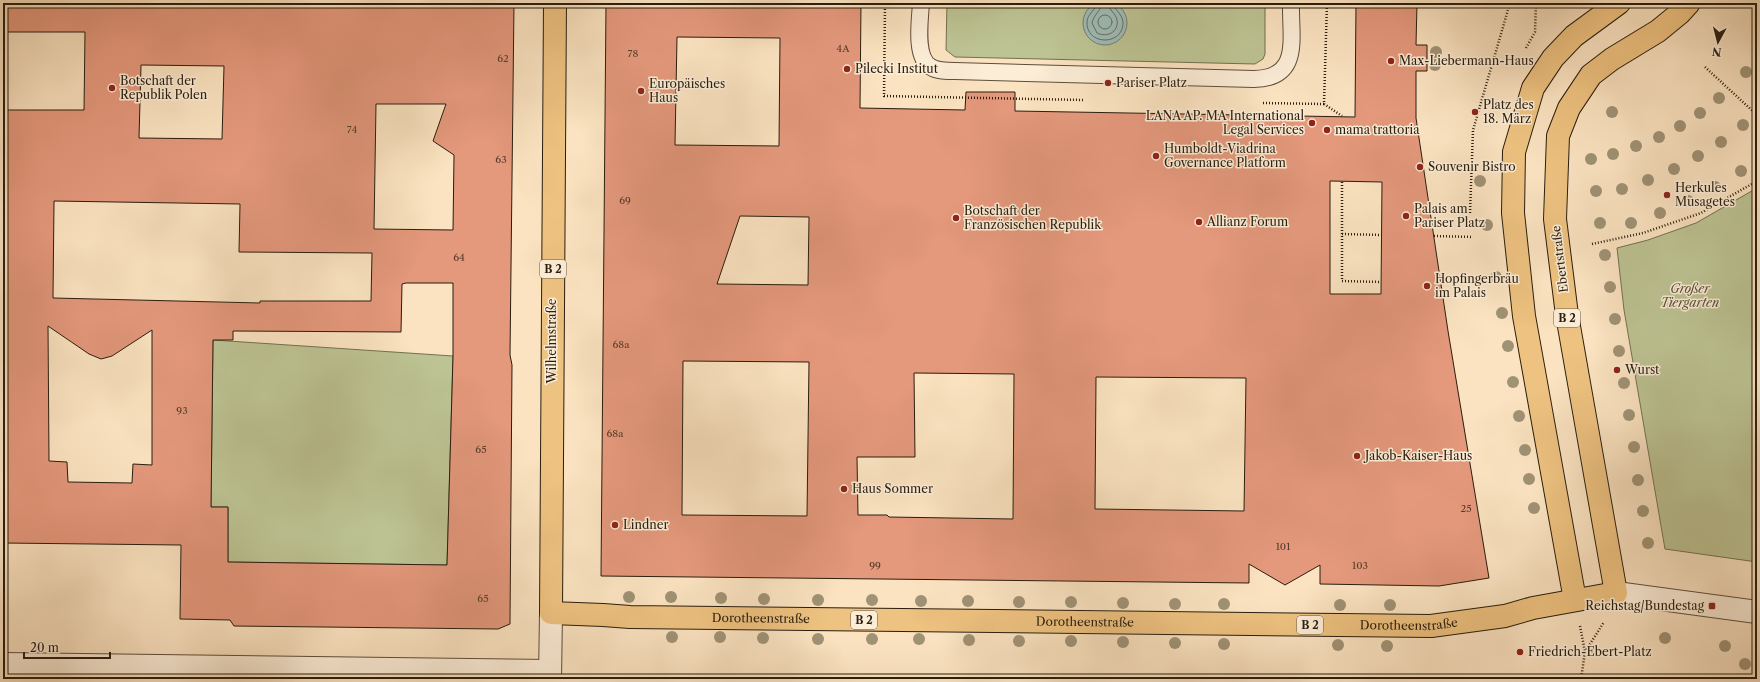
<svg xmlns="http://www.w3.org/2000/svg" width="1760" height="682" viewBox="0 0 1760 682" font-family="'Libre Caslon Text',serif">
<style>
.green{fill:#bdc494;stroke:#737051}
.water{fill:#9fbdb7;stroke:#707d73}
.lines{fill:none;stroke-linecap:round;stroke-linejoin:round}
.shore{stroke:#646d62;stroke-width:1}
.building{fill:#e4987c;stroke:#291d0e;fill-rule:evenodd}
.service-casing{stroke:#5e4e3b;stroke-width:18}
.minor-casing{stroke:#5e4e3b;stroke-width:24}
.tertiary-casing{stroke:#5e4e3b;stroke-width:24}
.primary-casing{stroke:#291d0e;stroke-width:24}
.path{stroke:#291d0e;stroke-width:2.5;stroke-dasharray:1 2;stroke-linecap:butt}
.service{stroke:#fcedd7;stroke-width:16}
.minor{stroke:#fcedd7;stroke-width:22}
.tertiary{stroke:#fcedd7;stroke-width:22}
.primary{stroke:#eec280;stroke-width:22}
.tree{fill:#a09275}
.poi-dot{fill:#8f2418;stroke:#fcedd7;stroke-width:1.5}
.labels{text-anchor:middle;stroke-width:3;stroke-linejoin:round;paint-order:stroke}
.number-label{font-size:10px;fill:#583c2a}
.shield{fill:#fcedd7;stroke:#685b4a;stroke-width:1}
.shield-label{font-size:11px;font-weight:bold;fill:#291d0e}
.poi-label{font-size:12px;fill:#291d0e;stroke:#fcedd7;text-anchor:start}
.street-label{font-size:12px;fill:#291d0e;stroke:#fcedd7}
.park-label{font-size:12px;font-style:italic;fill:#554f36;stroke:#fcedd7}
</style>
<rect width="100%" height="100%" fill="#fbe3c1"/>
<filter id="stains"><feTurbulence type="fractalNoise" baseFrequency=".005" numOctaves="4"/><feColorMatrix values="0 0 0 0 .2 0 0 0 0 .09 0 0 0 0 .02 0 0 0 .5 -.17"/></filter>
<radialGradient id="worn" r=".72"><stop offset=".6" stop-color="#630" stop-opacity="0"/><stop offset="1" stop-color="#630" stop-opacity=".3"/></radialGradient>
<g class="green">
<polygon points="947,3 1096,3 1094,4 1121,7 1115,3 1265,3 1265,54 1263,59 1255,64 955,57 946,50"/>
<polygon points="1757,188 1757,562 1665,549 1624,310 1617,248 1648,240 1696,223"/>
<polygon points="213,340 453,356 447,565 228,562 228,507 211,507"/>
</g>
<circle class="water" cx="1105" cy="23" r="22"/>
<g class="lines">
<g class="shore">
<path d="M 1097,3 C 1096,10 1087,14 1087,22 C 1086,46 1124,46 1123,22 C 1122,13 1114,10 1113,3"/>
<path d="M 1102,3 C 1101,11 1094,14 1092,23 L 1097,33 C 1107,38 1119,32 1117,20 C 1116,13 1109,11 1108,3"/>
<circle cx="1105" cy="22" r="7"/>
</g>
</g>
<g class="building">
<path d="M 3,3 L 514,3 L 510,355 L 512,365 L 510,624 L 498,629 L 234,626 L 230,620 L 180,619 L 181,545 L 3,543 L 3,110 L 84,110 L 85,32 L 3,32 ZM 141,65 L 224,66 L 222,139 L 139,138 ZM 376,104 L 446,104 L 433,141 L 454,155 L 453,230 L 374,229 ZM 54,201 L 240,204 L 239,252 L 372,253 L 371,301 L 260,301 L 260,303 L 53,298 ZM 406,283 L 453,283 L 453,356 L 447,565 L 228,562 L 228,507 L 211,507 L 213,340 L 233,340 L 233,331 L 401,332 L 402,284 ZM 48,326 L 89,354 L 101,359 L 112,356 L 152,330 L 152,465 L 133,464 L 132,483 L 68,482 L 67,462 L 49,461 Z"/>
<path d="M 606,3 L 861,3 L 860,108 L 965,110 L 966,92 L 1015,92 L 1015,111 L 1355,117 L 1356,3 L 1417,3 L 1416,45 L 1427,45 L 1427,71 L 1416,71 L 1416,118 L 1448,331 L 1489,578 L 1439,586 L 1320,584 L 1320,565 L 1285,585 L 1249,564 L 1249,583 L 601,576 ZM 677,37 L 780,38 L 779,146 L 675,145 ZM 1330,181 L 1382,182 L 1381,294 L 1330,294 ZM 740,216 L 809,217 L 808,285 L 717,284 ZM 683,361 L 809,362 L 807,516 L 682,515 ZM 914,373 L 1014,374 L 1013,519 L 889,517 L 887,515 L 858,515 L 857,457 L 915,457 ZM 1096,377 L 1246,378 L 1244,511 L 1095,509 Z"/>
</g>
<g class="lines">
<defs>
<path id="service" d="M 921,3 C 920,20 914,58 931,67 C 937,71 947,71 955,71 L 1254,79 C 1302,78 1290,38 1291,3"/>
<polyline id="minor" points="3,664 550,671"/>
<g id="tertiary">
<polyline points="1616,593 1757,612"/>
<polyline points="550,679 551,613"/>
</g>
<g id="primary">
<path id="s1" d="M 555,3 L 551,613 L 603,615 L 630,617 L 1431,626 L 1505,616 L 1533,608 L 1616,593 L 1567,315 L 1555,219 L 1558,136 L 1569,108 L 1591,75 L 1612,59 L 1658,31 L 1680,13 L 1689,3"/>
<polyline points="1575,600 1524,316 1513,213 1514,152 1533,88 1553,58 1574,36 1619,3"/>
</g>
</defs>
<use href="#service" class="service-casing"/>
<use href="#minor" class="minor-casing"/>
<use href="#tertiary" class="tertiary-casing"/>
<use href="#primary" class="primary-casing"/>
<g class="path">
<polyline points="885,3 884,96 1084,100"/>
<polyline points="1526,48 1535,32 1536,3"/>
<polyline points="1705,67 1757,115"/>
<polyline points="1263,103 1324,104 1327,3"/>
<polyline points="1324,104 1342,116"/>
<polyline points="1342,182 1342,281 1381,282"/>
<polyline points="1470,213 1473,130 1510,3"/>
<polyline points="1342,234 1382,235"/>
<polyline points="1434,236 1473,237"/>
<polyline points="1592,244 1643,233 1701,213 1757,181"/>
<polyline points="1580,626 1585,652 1581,679"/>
<polyline points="1585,652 1604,622"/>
</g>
<use href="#service" class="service"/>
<use href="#minor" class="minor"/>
<use href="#tertiary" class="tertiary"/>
<use href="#primary" class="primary"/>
</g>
<g class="tree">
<circle cx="1436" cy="52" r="6"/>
<circle cx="1435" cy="65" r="6"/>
<circle cx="1746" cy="72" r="6"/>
<circle cx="1719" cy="98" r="6"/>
<circle cx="1612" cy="112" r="6"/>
<circle cx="1700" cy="113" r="6"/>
<circle cx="1743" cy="125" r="6"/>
<circle cx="1680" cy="126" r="6"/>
<circle cx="1659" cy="137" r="6"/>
<circle cx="1721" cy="142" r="6"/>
<circle cx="1636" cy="146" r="6"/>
<circle cx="1613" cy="154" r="6"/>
<circle cx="1698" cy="156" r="6"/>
<circle cx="1591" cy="159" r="6"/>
<circle cx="1674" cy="169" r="6"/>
<circle cx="1741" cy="171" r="6"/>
<circle cx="1648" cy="180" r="6"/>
<circle cx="1480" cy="181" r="6"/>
<circle cx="1715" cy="187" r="6"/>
<circle cx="1622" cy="189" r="6"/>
<circle cx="1596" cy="191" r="6"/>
<circle cx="1688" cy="201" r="6"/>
<circle cx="1660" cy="213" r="6"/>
<circle cx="1600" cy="223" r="6"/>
<circle cx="1631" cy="223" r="6"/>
<circle cx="1487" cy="225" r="6"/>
<circle cx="1605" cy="255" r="6"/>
<circle cx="1496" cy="277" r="6"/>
<circle cx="1610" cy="287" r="6"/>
<circle cx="1502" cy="313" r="6"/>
<circle cx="1615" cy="319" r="6"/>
<circle cx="1508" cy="346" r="6"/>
<circle cx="1619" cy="351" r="6"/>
<circle cx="1513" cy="382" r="6"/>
<circle cx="1624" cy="383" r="6"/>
<circle cx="1629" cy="415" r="6"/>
<circle cx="1519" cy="416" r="6"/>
<circle cx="1634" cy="447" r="6"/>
<circle cx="1525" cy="450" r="6"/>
<circle cx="1529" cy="479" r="6"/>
<circle cx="1638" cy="480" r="6"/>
<circle cx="1534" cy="508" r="6"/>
<circle cx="1643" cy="511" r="6"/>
<circle cx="1648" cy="543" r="6"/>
<circle cx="629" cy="597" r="6"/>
<circle cx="671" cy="597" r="6"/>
<circle cx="721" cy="598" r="6"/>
<circle cx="764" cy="599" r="6"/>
<circle cx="818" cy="600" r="6"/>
<circle cx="872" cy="600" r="6"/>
<circle cx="921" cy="601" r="6"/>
<circle cx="968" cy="601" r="6"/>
<circle cx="1019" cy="602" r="6"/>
<circle cx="1071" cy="602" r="6"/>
<circle cx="1123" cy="603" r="6"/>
<circle cx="1175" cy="604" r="6"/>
<circle cx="1224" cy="604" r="6"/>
<circle cx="1340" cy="605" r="6"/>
<circle cx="1390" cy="605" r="6"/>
<circle cx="672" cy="637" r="6"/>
<circle cx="720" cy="637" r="6"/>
<circle cx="763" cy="638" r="6"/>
<circle cx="1665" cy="638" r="6"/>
<circle cx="818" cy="639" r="6"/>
<circle cx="872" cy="639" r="6"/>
<circle cx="919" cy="639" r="6"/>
<circle cx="969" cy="640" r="6"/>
<circle cx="1019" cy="641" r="6"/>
<circle cx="1071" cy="641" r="6"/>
<circle cx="1123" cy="642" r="6"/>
<circle cx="1175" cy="643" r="6"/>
<circle cx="1224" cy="644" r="6"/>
<circle cx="1338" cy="645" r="6"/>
<circle cx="1387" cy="646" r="6"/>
<circle cx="1725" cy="646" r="6"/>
<circle cx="1745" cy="664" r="6"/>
</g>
<g class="poi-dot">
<circle cx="1391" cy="61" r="4"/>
<circle cx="847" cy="69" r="4"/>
<circle cx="1108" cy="83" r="4"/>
<circle cx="112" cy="88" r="4"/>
<circle cx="641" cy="91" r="4"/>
<circle cx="1475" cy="112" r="4"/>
<circle cx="1312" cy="123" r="4"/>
<circle cx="1327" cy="130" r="4"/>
<circle cx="1156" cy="156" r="4"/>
<circle cx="1420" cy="167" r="4"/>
<circle cx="1667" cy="195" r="4"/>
<circle cx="1406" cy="216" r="4"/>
<circle cx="956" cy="218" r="4"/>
<circle cx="1199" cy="222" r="4"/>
<circle cx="1427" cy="286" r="4"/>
<circle cx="1617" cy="370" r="4"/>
<circle cx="1357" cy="456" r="4"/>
<circle cx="844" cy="489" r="4"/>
<circle cx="615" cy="525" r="4"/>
<rect x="1708" y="602" width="8" height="8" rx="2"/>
<circle cx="1520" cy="652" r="4"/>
</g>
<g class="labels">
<g class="number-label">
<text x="843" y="52">4A</text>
<text x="633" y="57">78</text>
<text x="503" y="62">62</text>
<text x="352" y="133">74</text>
<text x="501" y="163">63</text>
<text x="625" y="204">69</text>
<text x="459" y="261">64</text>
<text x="621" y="348">68a</text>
<text x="182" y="414">93</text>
<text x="615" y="437">68a</text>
<text x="481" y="453">65</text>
<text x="1466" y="512">25</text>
<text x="1283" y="550">101</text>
<text x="875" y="569">99</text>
<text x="1360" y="569">103</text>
<text x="483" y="602">65</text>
</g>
<g class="shield">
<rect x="540" y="260" width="26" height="18" rx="3"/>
<rect x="1554" y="309" width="26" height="18" rx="3"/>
<rect x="851" y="611" width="26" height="18" rx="3"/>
<rect x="1297" y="616" width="26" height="18" rx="3"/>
</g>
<g class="shield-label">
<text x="553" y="273">B 2</text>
<text x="1567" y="322">B 2</text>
<text x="864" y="624">B 2</text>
<text x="1310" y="629">B 2</text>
</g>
<g class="poi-label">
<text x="1399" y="65">Max-Liebermann-Haus</text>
<text x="855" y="73">Pilecki Institut</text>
<text x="120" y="85">Botschaft der<tspan x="120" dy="14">Republik Polen</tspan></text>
<text x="1116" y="87">Pariser Platz</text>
<text x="649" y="88">Europäisches<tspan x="649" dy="14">Haus</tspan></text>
<text x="1483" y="109">Platz des<tspan x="1483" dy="14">18. März</tspan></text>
<text x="1304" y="120" text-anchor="end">LANA AP. MA International<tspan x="1304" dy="14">Legal Services</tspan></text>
<text x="1335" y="134">mama trattoria</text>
<text x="1164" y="153">Humboldt-Viadrina<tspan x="1164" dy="14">Governance Platform</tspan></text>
<text x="1428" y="171">Souvenir Bistro</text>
<text x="1675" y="192">Herkules<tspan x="1675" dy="14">Musagetes</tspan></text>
<text x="1414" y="213">Palais am<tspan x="1414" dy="14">Pariser Platz</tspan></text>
<text x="964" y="215">Botschaft der<tspan x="964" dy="14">Französischen Republik</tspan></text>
<text x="1207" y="226">Allianz Forum</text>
<text x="1435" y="283">Hopfingerbräu<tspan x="1435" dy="14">im Palais</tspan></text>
<text x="1625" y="374">Wurst</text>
<text x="1365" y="460">Jakob-Kaiser-Haus</text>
<text x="852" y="493">Haus Sommer</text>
<text x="623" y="529">Lindner</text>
<text x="1704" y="610" text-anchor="end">Reichstag/Bundestag</text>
<text x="1528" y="656">Friedrich-Ebert-Platz</text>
</g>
<g class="street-label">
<text transform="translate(1560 259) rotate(-97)" y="4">Ebertstraße</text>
<text transform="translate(552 341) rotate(-90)" y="4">Wilhelmstraße</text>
<text dy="4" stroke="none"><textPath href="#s1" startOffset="820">Dorotheenstraße</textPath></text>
<text dy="4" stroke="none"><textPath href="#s1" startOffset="1144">Dorotheenstraße</textPath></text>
<text dy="4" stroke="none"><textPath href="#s1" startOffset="1468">Dorotheenstraße</textPath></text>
</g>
<g class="park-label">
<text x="1690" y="293">Großer<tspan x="1690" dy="14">Tiergarten</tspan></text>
</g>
</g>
<rect width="1760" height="682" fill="none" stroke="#fbe3c1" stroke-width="16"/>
<rect x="4" y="4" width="1752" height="674" fill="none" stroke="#291d0e" stroke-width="2"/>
<rect x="8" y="8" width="1744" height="666" fill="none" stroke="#291d0e"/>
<g transform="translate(1718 42) rotate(187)" stroke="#fcedd7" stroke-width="3" paint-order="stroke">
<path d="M0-3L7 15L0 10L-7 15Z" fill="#291d0e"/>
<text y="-6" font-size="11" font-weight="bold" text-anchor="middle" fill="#291d0e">N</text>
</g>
<path d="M24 652v6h86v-6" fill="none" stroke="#291d0e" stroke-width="2"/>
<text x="30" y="652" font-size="12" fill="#291d0e" stroke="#fcedd7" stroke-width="3" paint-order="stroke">20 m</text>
<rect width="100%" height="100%" filter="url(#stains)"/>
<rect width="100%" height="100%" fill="url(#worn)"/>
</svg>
